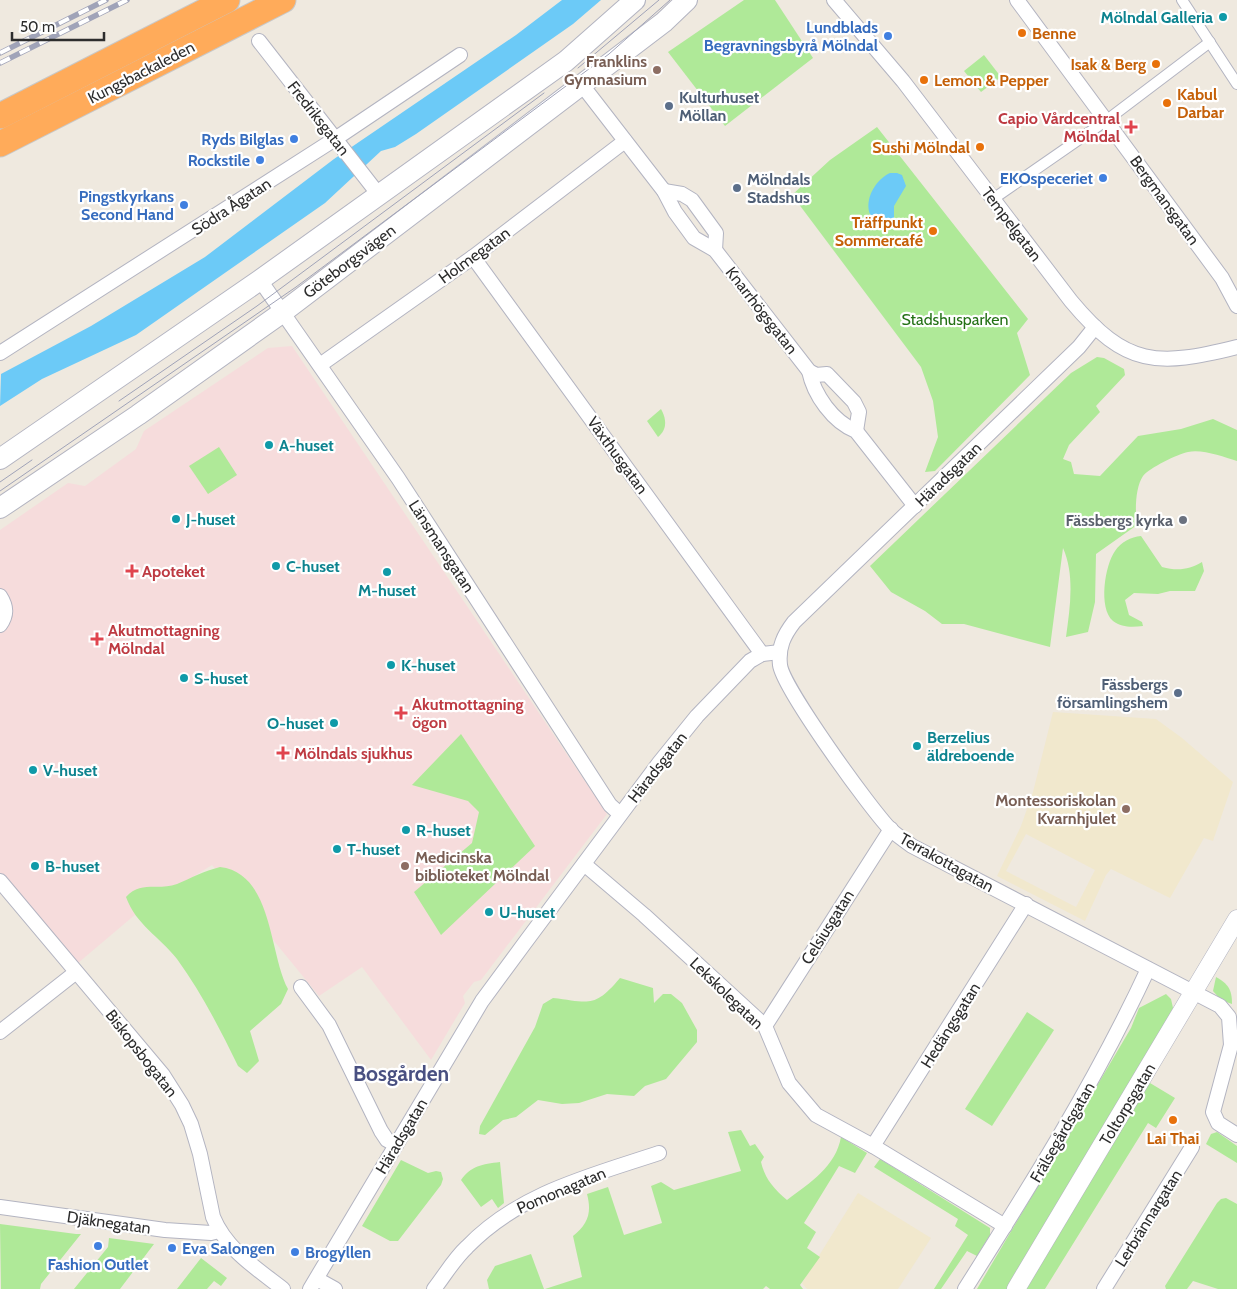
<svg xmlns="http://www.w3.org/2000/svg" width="1237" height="1289" viewBox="0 0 1237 1289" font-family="Cabin,sans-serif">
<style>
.education{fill:#f1e8cd;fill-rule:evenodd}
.medical{fill:#f6dcdc}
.green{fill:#afe998}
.water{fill:#6ccaf7}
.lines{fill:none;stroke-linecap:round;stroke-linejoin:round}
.pedestrian-casing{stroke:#b3b4c1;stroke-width:12}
.minor-casing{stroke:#b3b4c1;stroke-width:16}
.tertiary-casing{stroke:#b3b4c1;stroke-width:19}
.secondary-casing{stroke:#b3b4c1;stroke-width:22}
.motorway-casing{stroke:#c8c8c8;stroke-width:27}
.pedestrian{stroke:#fff;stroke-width:10}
.minor{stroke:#fff;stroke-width:14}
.tertiary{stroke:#fff;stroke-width:18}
.secondary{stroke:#fff;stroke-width:20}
.motorway{stroke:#ffab5a;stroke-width:25}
.tram{stroke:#a0a3b8;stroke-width:1}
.rail-casing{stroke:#a0a3b8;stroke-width:5.5}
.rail{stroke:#fff;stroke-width:4;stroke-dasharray:11;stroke-linecap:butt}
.culture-dot{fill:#0f9aa8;stroke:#fff;stroke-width:2}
.food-dot{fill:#e8710a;stroke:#fff;stroke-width:2}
.shop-dot{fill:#3f7fe0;stroke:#fff;stroke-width:2}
.education-dot{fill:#8d6e63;stroke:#fff;stroke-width:2}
.service-dot{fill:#5c6f8a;stroke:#fff;stroke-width:2}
.health-dot{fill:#e0444e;stroke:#fff;stroke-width:2}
.worship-dot{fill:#6b7280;stroke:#fff;stroke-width:2}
.labels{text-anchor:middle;stroke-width:4.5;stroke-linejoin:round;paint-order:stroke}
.culture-label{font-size:16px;font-weight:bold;fill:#0d838f;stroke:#fff;text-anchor:start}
.shop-label{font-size:16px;font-weight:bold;fill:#366cbe;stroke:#fff;text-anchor:end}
.food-label{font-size:16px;font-weight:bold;fill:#c56008;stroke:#fff;text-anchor:start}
.education-label{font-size:16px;font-weight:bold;fill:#785e54;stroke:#fff;text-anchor:end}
.street-label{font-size:16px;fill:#2d2d2d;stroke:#fff}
.service-label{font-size:16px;font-weight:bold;fill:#4e5e75;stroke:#fff;text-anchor:start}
.health-label{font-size:16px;font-weight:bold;fill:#be3a42;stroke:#fff;text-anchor:start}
.park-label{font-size:16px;fill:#247116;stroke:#fff}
.worship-label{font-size:16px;font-weight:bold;fill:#5b616d;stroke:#fff;text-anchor:end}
.district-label{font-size:21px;font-weight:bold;fill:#495081;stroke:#fff}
</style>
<rect width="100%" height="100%" fill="#efe9df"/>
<g class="education">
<path d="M 1053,712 L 1156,719 L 1182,738 L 1233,782 L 1213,841 L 1204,838 L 1170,898 L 1111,869 L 1106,875 L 1085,921 L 997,876 L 1021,826 L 1033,792 ZM 1026,834 L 1095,870 L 1076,907 L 1006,871 Z"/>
<polygon points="858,1193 931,1238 898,1289 807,1289 802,1283"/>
</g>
<polygon class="medical" points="292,346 607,814 481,980 474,982 463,996 465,1003 431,1060 362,967 319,996 212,865 143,908 78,963 0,874 0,530 68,483 85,486 136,449 144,431 268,348"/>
<g class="green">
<polygon points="744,0 775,0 813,58 725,126 668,52"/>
<polygon points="984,55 1001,77 981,92 964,71"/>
<polygon points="877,127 1028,319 1017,333 1030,375 935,471 925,472 938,437 933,401 921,367 792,195 830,160"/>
<path d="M 1097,357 L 1104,358 L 1124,369 L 1125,375 L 1096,406 L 1100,412 L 1069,445 L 1063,459 L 1071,462 L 1074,474 L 1100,476 L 1138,436 L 1181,429 L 1213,419 L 1237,430 L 1237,461 C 1223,457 1203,449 1188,452 C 1178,454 1149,468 1143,476 C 1135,488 1135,511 1137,525 L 1096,554 L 1095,602 L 1088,632 L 1066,637 C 1070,608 1075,575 1063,548 L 1050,647 L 964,624 L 942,624 L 925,611 L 891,592 L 870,566 L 1071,373 Z"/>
<path d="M 661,409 C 666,418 668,429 658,437 L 647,421 Z"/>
<polygon points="219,447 237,475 208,494 189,466"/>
<path d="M 1141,536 L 1162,567 C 1177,571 1189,570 1202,562 L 1204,571 L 1195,591 L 1170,591 L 1158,594 L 1134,593 L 1125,600 L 1129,615 L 1142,622 L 1143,626 C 1133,627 1122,628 1113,621 C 1098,608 1105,565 1115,551 C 1121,542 1131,537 1141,536 Z"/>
<polygon points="461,734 535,846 441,935 414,892 472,843 479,812 468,801 412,785"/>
<path d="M 220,867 C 273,873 269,954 288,989 L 281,1004 L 250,1031 L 259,1061 L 247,1073 L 238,1066 C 220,1029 201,992 177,959 C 160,937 136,925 126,897 C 141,880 158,891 177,884 C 191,878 204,871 220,867 Z"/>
<path d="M 1216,977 C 1228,984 1232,989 1232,1004 L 1221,1000 L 1213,991 Z"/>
<path d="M 620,978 L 653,988 L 654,1003 L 663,994 L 671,994 L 682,1003 L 697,1030 L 697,1042 L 666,1079 L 645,1086 L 634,1096 L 607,1094 L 579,1103 L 562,1104 L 538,1100 L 516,1117 L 503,1120 L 485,1135 L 479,1134 L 480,1126 L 535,1027 L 543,1004 L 553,998 C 589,1002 594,1009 620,978 Z"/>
<polygon points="1166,994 1171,999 1173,1008 1164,1025 1007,1289 977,1289 1131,1028 1139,1008"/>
<polygon points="1027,1012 1054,1030 992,1126 965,1109"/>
<polygon points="1150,1083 1175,1098 1156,1128 1148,1123 1045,1289 1025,1289 1119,1130"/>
<path d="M 741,1130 L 750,1146 L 755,1144 L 764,1157 L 761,1162 C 765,1179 774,1189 787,1200 C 810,1183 836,1166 841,1137 L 867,1153 L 855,1173 L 839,1166 L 804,1223 L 816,1232 L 807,1248 L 820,1257 L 800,1285 L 803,1289 L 770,1289 L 766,1286 L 763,1289 L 545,1289 L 582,1277 L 573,1236 C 588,1224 592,1213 587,1194 L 608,1187 L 624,1235 L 662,1223 L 651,1186 L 661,1182 L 674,1190 L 741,1171 L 728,1132 Z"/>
<polygon points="1217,1132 1237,1146 1237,1163 1206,1144 1211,1134"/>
<polygon points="880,1159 990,1228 990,1235 977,1256 967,1251 941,1289 934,1289 968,1235 955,1226 958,1219 874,1167"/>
<polygon points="401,1160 428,1173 436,1171 441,1172 443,1179 441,1185 398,1241 390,1241 362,1226"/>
<path d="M 500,1162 L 504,1203 L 498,1208 L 492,1199 L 481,1207 L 461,1180 C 471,1166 482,1164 500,1162 Z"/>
<polygon points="1226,1198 1237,1204 1237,1289 1218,1289 1193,1281 1187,1289 1166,1289 1165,1286 1217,1203 1221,1199"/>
<polygon points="0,1224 76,1234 81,1234 41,1284 40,1289 1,1289"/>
<polygon points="109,1238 154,1244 120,1289 74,1289 108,1247"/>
<polygon points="531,1254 544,1289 489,1289 487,1280 495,1266"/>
<polygon points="201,1258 227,1278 221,1286 214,1281 207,1289 177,1289"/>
</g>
<g class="water">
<polygon points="562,0 601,0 573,24 416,134 395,147 381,151 325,203 136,335 42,379 0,406 1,374 91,326 205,257 334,159 516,35"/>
<path d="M 890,173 L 897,173 L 902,175 L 906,186 L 894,206 L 894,221 L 888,227 C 857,221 867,184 890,173 Z"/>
</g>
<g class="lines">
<defs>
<g id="pedestrian">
<polyline points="1182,0 1237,84"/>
<polyline points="993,199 1107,120 1210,42"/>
</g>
<g id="minor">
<path d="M 834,0 L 903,81 L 1071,301 C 1126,367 1157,367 1237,347"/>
<polyline points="1017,0 1222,278 1237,306"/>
<polyline points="259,41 379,195"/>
<polyline points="582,85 664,191 675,212 694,238 715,250 809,371 816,375 827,374 854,402 859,412 856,431"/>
<polyline points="664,191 682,194 692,200 716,233 715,250"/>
<polyline points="473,257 762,654"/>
<polyline points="260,280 398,478 610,805 620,814"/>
<path d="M 1095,327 L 1079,347 L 794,622 C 784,635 778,647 780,665 C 783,688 871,810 891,830 C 898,836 905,841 912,846 L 1220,1006 L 1229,1017 L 1231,1045 L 1213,1112 L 1218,1123 L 1237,1135"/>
<polyline points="0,353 335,139 460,55"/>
<polyline points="320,365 473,257 625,141"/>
<path d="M 809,371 C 814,395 833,422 856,431 L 915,506"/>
<path d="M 0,596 C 7,607 7,615 0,625"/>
<polyline points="584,864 644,915 765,1026 789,1083 816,1115 873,1146 1005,1226"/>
<path d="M 0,881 L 163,1075 L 182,1105 L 191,1124 L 200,1154 L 213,1217 C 226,1249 256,1268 283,1289"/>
<polyline points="301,987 329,1025 381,1131 387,1140 396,1145"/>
<polyline points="765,1026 891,829"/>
<polyline points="0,1032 75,973"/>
<polyline points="873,1146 1026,904"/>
<polyline points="0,1207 165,1230 211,1233 219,1231"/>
<polyline points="317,1279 335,1289"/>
<polyline points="310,1289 482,1001 524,944 659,763 697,716 750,661 762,654 780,652"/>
<path d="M 434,1289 C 445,1275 454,1259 467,1247 C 519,1193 590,1176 659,1153"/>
<path d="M 965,1289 C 1031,1185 1096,1081 1148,969"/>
<polyline points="1104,1289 1192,1147"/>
</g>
<polyline id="tertiary" points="1016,1289 1237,919"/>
<g id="secondary">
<polyline points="0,459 260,280 566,61 635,0"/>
<polyline points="0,508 138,415 283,312 664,22 687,0"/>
</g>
<g id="motorway">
<polyline points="0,116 227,0"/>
<polyline points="0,144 283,0"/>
</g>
</defs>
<use href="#pedestrian" class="pedestrian-casing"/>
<use href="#minor" class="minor-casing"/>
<use href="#tertiary" class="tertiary-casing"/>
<use href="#secondary" class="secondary-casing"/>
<use href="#motorway" class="motorway-casing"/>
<use href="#pedestrian" class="pedestrian"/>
<use href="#minor" class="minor"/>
<use href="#tertiary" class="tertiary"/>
<use href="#secondary" class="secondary"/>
<use href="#motorway" class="motorway"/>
<g class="tram">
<polyline points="578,68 659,0"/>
<polyline points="119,401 257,306 544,93"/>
<polyline points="0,482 32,460"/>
<polyline points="0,491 296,287 609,54 670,0"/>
</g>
<defs>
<g id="rail">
<polyline points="0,53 106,0"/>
<polyline points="0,63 127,0"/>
</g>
</defs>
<use href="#rail" class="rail-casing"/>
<use href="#rail" class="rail"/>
</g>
<g class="culture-dot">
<circle cx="1223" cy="17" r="5"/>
<circle cx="269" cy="445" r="5"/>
<circle cx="176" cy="519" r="5"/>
<circle cx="276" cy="566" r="5"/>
<circle cx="387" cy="572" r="5"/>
<circle cx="391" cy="665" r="5"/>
<circle cx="184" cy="678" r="5"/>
<circle cx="334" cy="723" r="5"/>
<circle cx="917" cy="746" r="5"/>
<circle cx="33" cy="770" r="5"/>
<circle cx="406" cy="830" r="5"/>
<circle cx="337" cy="849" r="5"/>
<circle cx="35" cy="866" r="5"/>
<circle cx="489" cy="912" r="5"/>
</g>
<g class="food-dot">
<circle cx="1022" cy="33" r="5"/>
<circle cx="1156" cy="64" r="5"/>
<circle cx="924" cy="80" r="5"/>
<circle cx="1167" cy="103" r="5"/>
<circle cx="980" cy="147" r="5"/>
<circle cx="933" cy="231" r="5"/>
<circle cx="1173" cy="1120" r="5"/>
</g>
<g class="shop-dot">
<circle cx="888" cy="36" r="5"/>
<circle cx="294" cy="139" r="5"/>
<circle cx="260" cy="160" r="5"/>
<circle cx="1103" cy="178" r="5"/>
<circle cx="184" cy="205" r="5"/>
<circle cx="98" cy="1246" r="5"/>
<circle cx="172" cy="1248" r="5"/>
<circle cx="295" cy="1252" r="5"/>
</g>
<g class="education-dot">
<circle cx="657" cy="70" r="5"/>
<circle cx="1126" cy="809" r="5"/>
<circle cx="405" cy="866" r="5"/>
</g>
<g class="service-dot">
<circle cx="669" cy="106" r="5"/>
<circle cx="737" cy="188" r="5"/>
<circle cx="1178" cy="693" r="5"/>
</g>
<g class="health-dot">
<path d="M1128.5 119.5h5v5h5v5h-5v5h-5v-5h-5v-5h5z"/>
<path d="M129.5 563.5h5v5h5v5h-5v5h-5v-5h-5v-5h5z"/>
<path d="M94.5 631.5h5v5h5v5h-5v5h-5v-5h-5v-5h5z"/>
<path d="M398.5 705.5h5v5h5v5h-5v5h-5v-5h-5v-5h5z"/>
<path d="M280.5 745.5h5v5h5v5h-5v5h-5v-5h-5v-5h5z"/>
</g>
<circle class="worship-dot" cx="1183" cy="520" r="5"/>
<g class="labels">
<g class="culture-label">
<text x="1213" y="23" text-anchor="end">Mölndal Galleria</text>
<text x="279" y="451">A-huset</text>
<text x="186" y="525">J-huset</text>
<text x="286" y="572">C-huset</text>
<text x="387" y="596" text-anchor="middle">M-huset</text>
<text x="401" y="671">K-huset</text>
<text x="194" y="684">S-huset</text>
<text x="324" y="729" text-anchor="end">O-huset</text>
<text x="927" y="743">Berzelius<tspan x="927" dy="18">äldreboende</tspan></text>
<text x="43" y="776">V-huset</text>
<text x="416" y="836">R-huset</text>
<text x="347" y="855">T-huset</text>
<text x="45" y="872">B-huset</text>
<text x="499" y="918">U-huset</text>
</g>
<g class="shop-label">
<text x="878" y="33">Lundblads<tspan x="878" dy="18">Begravningsbyrå Mölndal</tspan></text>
<text x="284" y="145">Ryds Bilglas</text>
<text x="250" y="166">Rockstile</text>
<text x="1093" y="184">EKOspeceriet</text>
<text x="174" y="202">Pingstkyrkans<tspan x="174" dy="18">Second Hand</tspan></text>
<text x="182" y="1254" text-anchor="start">Eva Salongen</text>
<text x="305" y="1258" text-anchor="start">Brogyllen</text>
<text x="98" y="1270" text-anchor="middle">Fashion Outlet</text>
</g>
<g class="food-label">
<text x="1032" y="39">Benne</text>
<text x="1146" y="70" text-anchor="end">Isak &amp; Berg</text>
<text x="934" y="86">Lemon &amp; Pepper</text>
<text x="1177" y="100">Kabul<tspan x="1177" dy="18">Darbar</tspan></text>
<text x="970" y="153" text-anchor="end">Sushi Mölndal</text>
<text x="923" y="228" text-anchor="end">Träffpunkt<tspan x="923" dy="18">Sommercafé</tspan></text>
<text x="1173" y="1144" text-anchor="middle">Lai Thai</text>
</g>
<g class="education-label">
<text x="647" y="67">Franklins<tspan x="647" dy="18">Gymnasium</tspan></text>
<text x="1116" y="806">Montessoriskolan<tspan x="1116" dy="18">Kvarnhjulet</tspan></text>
<text x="415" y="863" text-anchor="start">Medicinska<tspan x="415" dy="18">biblioteket Mölndal</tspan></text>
</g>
<g class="street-label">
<text transform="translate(141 72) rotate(-27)" y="6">Kungsbackaleden</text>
<text transform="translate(319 118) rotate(52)" y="6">Fredriksgatan</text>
<text transform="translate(1165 200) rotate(54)" y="6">Bergmansgatan</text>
<text transform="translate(231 206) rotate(-33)" y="6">Södra Ågatan</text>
<text transform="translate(1012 224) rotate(53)" y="6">Tempelgatan</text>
<text transform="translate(474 255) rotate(-36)" y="6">Holmegatan</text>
<text transform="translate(349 261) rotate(-37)" y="6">Göteborgsvägen</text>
<text transform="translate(762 310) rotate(52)" y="6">Knarrhögsgatan</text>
<text transform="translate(618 455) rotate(54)" y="6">Växthusgatan</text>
<text transform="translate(948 474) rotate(-44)" y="6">Häradsgatan</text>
<text transform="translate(442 546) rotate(57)" y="6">Länsmansgatan</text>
<text transform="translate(657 767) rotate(-52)" y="6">Häradsgatan</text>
<text transform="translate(947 862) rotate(29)" y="6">Terrakottagatan</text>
<text transform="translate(827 927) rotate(-58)" y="6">Celsiusgatan</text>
<text transform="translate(727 993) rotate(44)" y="6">Lekskolegatan</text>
<text transform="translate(950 1025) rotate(-58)" y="6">Hedängsgatan</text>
<text transform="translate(142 1053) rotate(52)" y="6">Biskopsbogatan</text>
<text transform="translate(1127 1104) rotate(-59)" y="6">Toltorpsgatan</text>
<text transform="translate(1062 1132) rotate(-60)" y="6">Frälsegårdsgatan</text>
<text transform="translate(401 1136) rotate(-59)" y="6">Häradsgatan</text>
<text transform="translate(561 1190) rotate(-23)" y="6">Pomonagatan</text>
<text transform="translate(1148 1218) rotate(-58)" y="6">Lerbrännargatan</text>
<text transform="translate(109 1222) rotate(8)" y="6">Djäknegatan</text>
</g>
<g class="service-label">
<text x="679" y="103">Kulturhuset<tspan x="679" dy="18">Möllan</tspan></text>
<text x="747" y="185">Mölndals<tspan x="747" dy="18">Stadshus</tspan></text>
<text x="1168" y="690" text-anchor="end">Fässbergs<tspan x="1168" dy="18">församlingshem</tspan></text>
</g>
<g class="health-label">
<text x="1120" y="124" text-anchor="end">Capio Vårdcentral<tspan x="1120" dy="18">Mölndal</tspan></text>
<text x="142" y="577">Apoteket</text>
<text x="108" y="636">Akutmottagning<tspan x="108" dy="18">Mölndal</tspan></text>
<text x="412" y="710">Akutmottagning<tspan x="412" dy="18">ögon</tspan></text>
<text x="294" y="759">Mölndals sjukhus</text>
</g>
<g class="park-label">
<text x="955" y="325">Stadshusparken</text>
</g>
<g class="worship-label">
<text x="1173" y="526">Fässbergs kyrka</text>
</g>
<g class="district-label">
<text x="401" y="1081">Bosgården</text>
</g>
</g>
<path d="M12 32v8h92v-8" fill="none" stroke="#2d2d2d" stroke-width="2.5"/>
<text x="20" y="32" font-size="15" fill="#2d2d2d" stroke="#ffffff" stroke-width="4" paint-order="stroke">50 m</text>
</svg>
